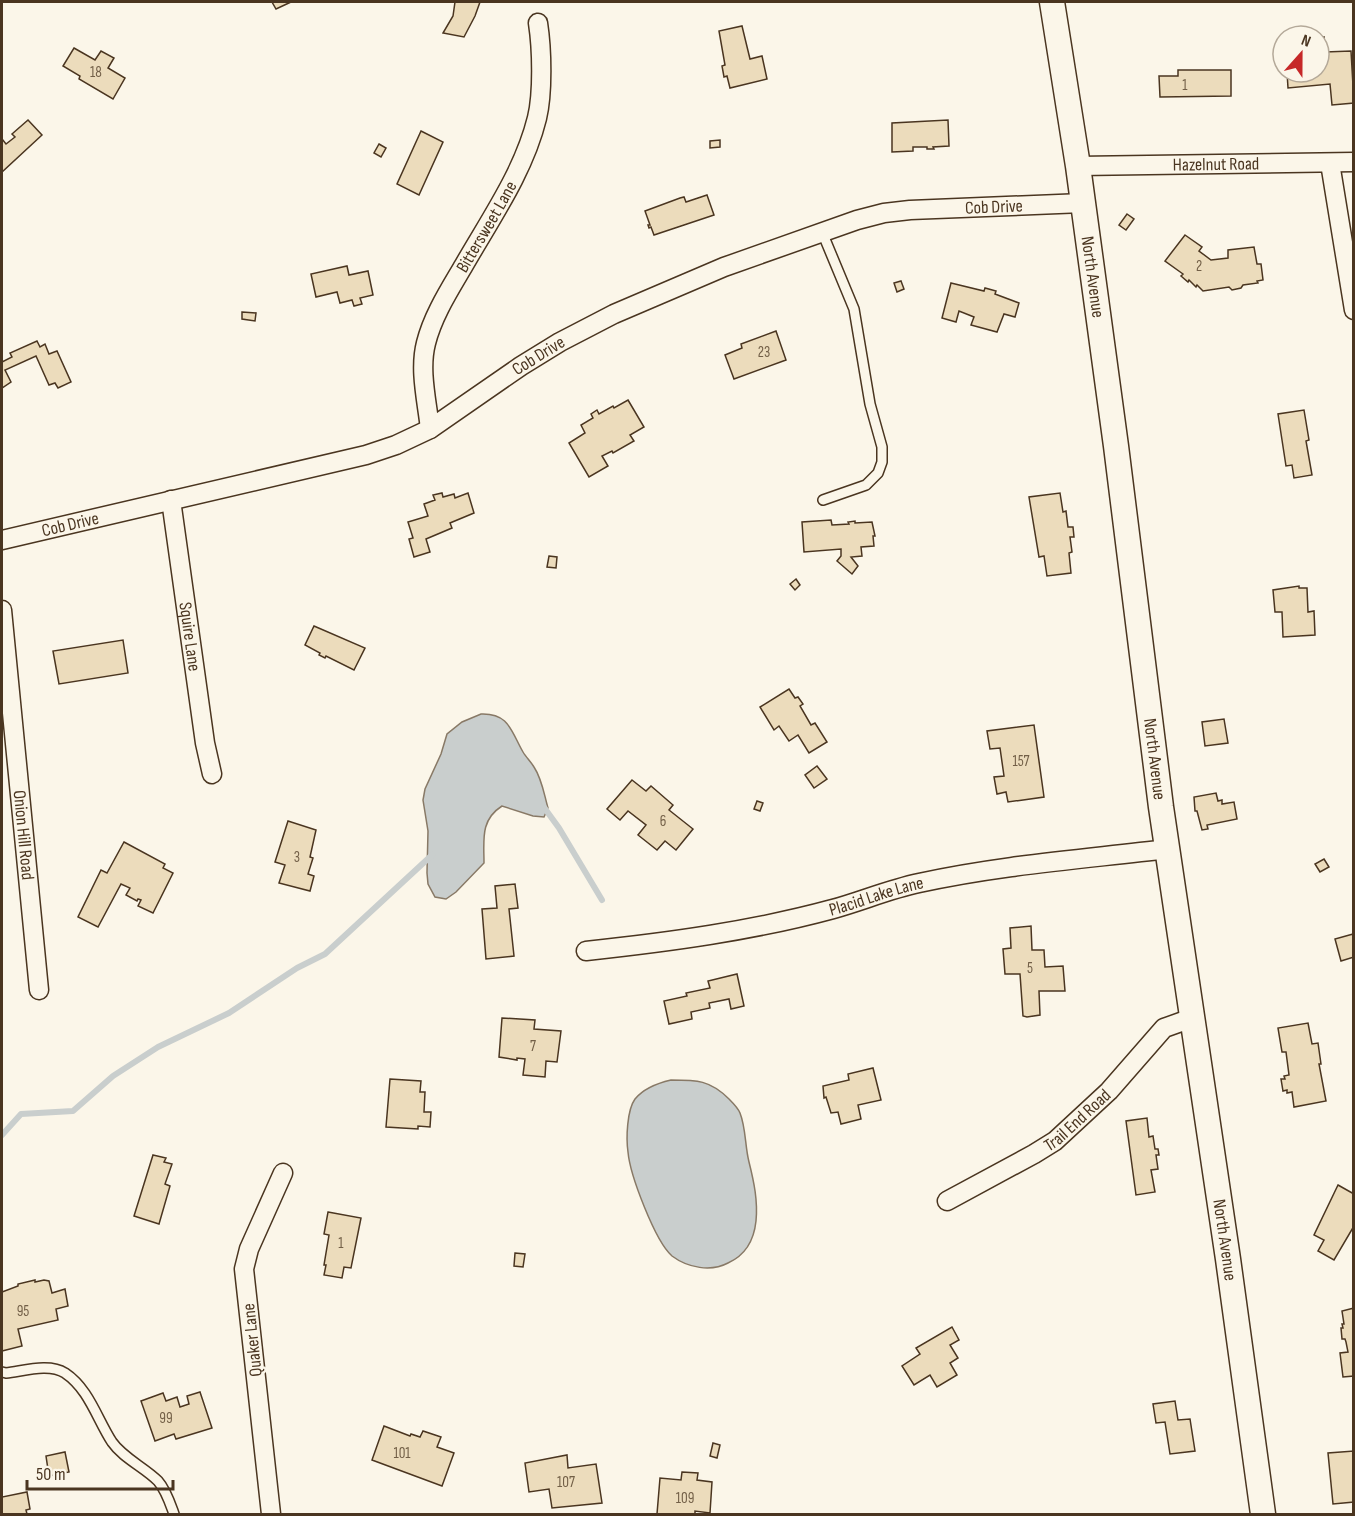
<svg xmlns="http://www.w3.org/2000/svg" width="1355" height="1516" viewBox="0 0 1355 1516" font-family="'Sofia Sans Condensed',sans-serif">
<style>
.water{fill:#c9cecd;stroke:#887966;stroke-width:1.5}
.lines{fill:none;stroke-linecap:round;stroke-linejoin:round}
.stream{stroke:#c9cecd;stroke-width:6}
.building{fill:#ecdcbc;stroke:#4a3520;stroke-width:1.5}
.lane-casing{stroke:#4a3520;stroke-width:12}
.street-casing{stroke:#4a3520;stroke-width:21}
.secondary-casing{stroke:#4a3520;stroke-width:27}
.lane{stroke:#fbf6e9;stroke-width:9}
.street{stroke:#fbf6e9;stroke-width:18}
.secondary{stroke:#fbf6e9;stroke-width:24}
.labels{text-anchor:middle;stroke-width:4.5;stroke-linejoin:round;paint-order:stroke}
.number-label{font-size:15px;fill:#725f47}
.street-label{font-size:18px;fill:#4a3520;stroke:#fbf6e9}
</style>
<rect width="100%" height="100%" fill="#fbf6e9"/>
<g class="water">
<path d="M 481,714 C 509,713 511,731 523,752 C 526,757 531,762 534,767 C 542,779 544,794 548,808 L 544,817 L 533,816 L 502,806 C 480,820 484,840 484,863 L 456,892 L 446,899 L 435,897 L 428,884 L 427,873 L 428,831 L 423,800 L 425,789 L 441,754 L 447,734 L 462,722 Z"/>
<path d="M 671,1080 C 697,1080 710,1080 729,1099 C 733,1103 738,1108 740,1113 C 746,1128 745,1147 749,1162 C 754,1182 758,1201 756,1221 C 754,1240 746,1255 728,1263 C 711,1272 688,1268 672,1256 C 655,1241 630,1175 628,1152 C 626,1138 627,1110 635,1099 C 644,1088 658,1083 671,1080 Z"/>
</g>
<g class="lines">
<g class="stream">
<polyline points="543,806 559,828 602,900"/>
<polyline points="2,1135 21,1114 73,1111 113,1076 158,1047 229,1013 297,968 325,954 432,855"/>
</g>
</g>
<g class="building">
<polygon points="272,2 291,2 276,9"/>
<polygon points="455,2 480,2 475,16 464,37 443,33 453,16"/>
<polygon points="742,26 750,59 762,56 767,79 730,88 727,76 724,77 722,66 725,65 719,31"/>
<polygon points="1324,37 1325,52 1351,51 1354,103 1332,105 1330,84 1288,88 1287,72 1319,72 1319,38"/>
<polygon points="74,48 95,60 101,51 114,58 108,68 125,78 113,99 79,79 80,76 63,66"/>
<polygon points="1178,70 1231,70 1231,96 1160,97 1159,76 1178,76"/>
<polygon points="28,120 42,135 2,172 2,139 6,144 15,137 12,134"/>
<polygon points="948,120 949,146 933,147 934,149 927,149 927,147 913,147 913,151 892,152 892,123"/>
<polygon points="421,131 443,142 419,195 397,184"/>
<polygon points="720,140 720,147 710,148 710,141"/>
<polygon points="379,144 386,148 381,157 374,153"/>
<polygon points="707,195 714,215 654,235 651,227 649,228 648,225 650,225 645,211 680,198 684,197 686,202"/>
<polygon points="1127,214 1134,219 1126,230 1119,225"/>
<polygon points="1185,235 1202,247 1199,251 1211,260 1228,258 1228,250 1254,247 1257,264 1261,264 1263,280 1257,281 1258,283 1243,285 1241,288 1232,290 1229,287 1203,291 1197,285 1196,287 1189,280 1188,282 1181,276 1183,274 1165,261"/>
<polygon points="347,266 349,275 368,271 373,295 360,298 362,304 354,306 352,300 340,303 337,292 316,297 311,274"/>
<polygon points="901,281 904,289 897,292 894,283"/>
<polygon points="951,283 984,291 985,288 996,291 995,294 1019,303 1015,317 1004,314 997,332 971,325 974,317 959,311 956,322 942,318"/>
<polygon points="242,312 256,313 255,321 242,319"/>
<polygon points="776,331 786,360 734,379 725,355 742,348 741,344"/>
<polygon points="37,341 40,347 45,344 49,354 57,351 71,382 58,388 55,383 49,385 36,356 5,370 11,382 2,388 2,362 12,357 10,353"/>
<polygon points="628,400 644,427 630,435 634,441 613,453 612,451 602,456 608,466 589,477 569,443 585,433 581,425 593,418 591,414 597,410 599,414 613,406 614,408"/>
<polygon points="1304,410 1309,440 1306,441 1312,475 1294,478 1292,465 1286,466 1278,414"/>
<polygon points="442,493 443,497 454,494 455,498 468,493 474,513 450,523 452,528 426,539 430,552 414,557 409,539 413,538 408,522 428,516 424,504 435,500 433,495"/>
<polygon points="1060,493 1063,512 1066,511 1068,527 1073,527 1074,537 1070,537 1072,552 1069,553 1071,573 1047,576 1044,556 1039,557 1029,497"/>
<polygon points="831,520 832,525 849,524 848,522 855,521 855,523 872,522 875,536 873,536 874,546 861,547 862,556 851,557 858,566 852,574 837,561 841,556 841,549 804,552 802,522"/>
<polygon points="549,556 557,557 556,568 547,567"/>
<polygon points="796,579 800,585 795,590 790,584"/>
<polygon points="1299,586 1299,588 1307,588 1308,612 1314,611 1315,635 1283,637 1282,612 1275,612 1273,590"/>
<polygon points="314,626 365,648 354,670 326,656 325,658 319,655 320,653 305,645"/>
<polygon points="123,640 128,673 59,684 53,651"/>
<polygon points="789,689 795,698 798,697 803,704 800,706 811,725 815,723 827,742 809,753 798,735 789,741 779,726 774,730 760,707"/>
<polygon points="1224,719 1228,743 1205,746 1202,722"/>
<polygon points="1034,725 1044,797 1008,802 1006,792 997,794 994,777 1004,776 1000,748 990,749 987,731"/>
<polygon points="817,766 827,779 814,788 805,775"/>
<polygon points="632,780 646,791 651,786 673,805 669,810 693,829 676,850 665,841 657,850 638,835 646,825 628,811 620,820 607,809"/>
<polygon points="1216,793 1218,801 1222,800 1222,804 1234,802 1237,819 1207,825 1208,829 1202,830 1197,811 1195,811 1194,797"/>
<polygon points="757,801 763,803 760,811 754,809"/>
<polygon points="288,821 316,830 310,857 313,858 308,874 314,876 310,891 279,883 285,865 275,862"/>
<polygon points="124,842 165,864 163,868 173,873 153,913 138,906 141,900 138,899 137,901 126,895 130,888 121,884 98,927 78,917 101,870 107,873"/>
<polygon points="1324,859 1329,867 1320,872 1315,864"/>
<polygon points="515,884 518,908 509,909 514,956 486,959 482,909 497,908 495,886"/>
<polygon points="1031,926 1032,950 1044,950 1045,967 1063,966 1065,991 1039,991 1040,1015 1027,1017 1023,1016 1020,974 1005,974 1003,949 1011,948 1010,928"/>
<polygon points="1353,934 1354,957 1341,961 1335,939"/>
<polygon points="737,974 744,1006 731,1009 729,999 709,1003 710,1008 691,1012 692,1019 669,1024 664,1001 687,996 686,993 710,988 708,981"/>
<polygon points="502,1018 535,1020 534,1029 561,1031 557,1062 546,1061 545,1077 523,1075 525,1059 517,1058 517,1060 499,1057"/>
<polygon points="1308,1023 1312,1044 1318,1043 1321,1064 1319,1064 1326,1101 1294,1107 1292,1092 1287,1093 1287,1090 1283,1091 1281,1079 1285,1079 1284,1076 1289,1075 1286,1052 1282,1052 1278,1028"/>
<polygon points="873,1068 881,1100 858,1105 861,1119 841,1124 838,1112 831,1113 826,1097 824,1098 823,1086 849,1080 848,1074"/>
<polygon points="390,1079 421,1081 420,1092 425,1092 424,1112 431,1112 430,1127 418,1126 418,1129 386,1127"/>
<polygon points="1147,1118 1149,1137 1153,1136 1155,1149 1158,1149 1159,1155 1156,1155 1158,1169 1151,1170 1155,1192 1136,1195 1126,1121"/>
<polygon points="153,1155 166,1158 164,1162 172,1164 165,1184 170,1186 159,1224 134,1216"/>
<polygon points="1338,1185 1354,1194 1354,1226 1334,1260 1318,1251 1324,1240 1314,1235"/>
<polygon points="328,1212 361,1218 351,1268 344,1267 342,1278 324,1275 326,1265 324,1265 329,1235 324,1234"/>
<polygon points="515,1253 525,1254 523,1267 514,1266"/>
<polygon points="35,1280 35,1282 44,1280 49,1281 52,1293 65,1289 68,1306 56,1309 58,1320 18,1329 22,1346 2,1351 2,1292 18,1286 18,1284"/>
<polygon points="1354,1308 1354,1376 1343,1377 1340,1353 1348,1352 1346,1342 1345,1339 1342,1339 1341,1328 1343,1328 1342,1324 1344,1324 1342,1311"/>
<polygon points="952,1327 959,1340 950,1345 958,1358 950,1363 957,1375 937,1387 930,1375 914,1385 902,1366 920,1354 916,1348"/>
<polygon points="200,1392 212,1428 176,1439 174,1434 155,1441 141,1401 163,1393 166,1401 177,1397 180,1407 189,1404 187,1396"/>
<polygon points="1175,1401 1178,1420 1190,1419 1195,1451 1170,1454 1165,1422 1156,1423 1153,1404"/>
<polygon points="384,1426 410,1436 411,1434 420,1437 423,1431 441,1437 437,1447 454,1453 442,1486 372,1460"/>
<polygon points="713,1443 720,1445 717,1458 710,1456"/>
<polygon points="1354,1451 1354,1502 1333,1504 1328,1453"/>
<polygon points="65,1452 69,1472 49,1476 46,1456"/>
<polygon points="567,1455 568,1468 596,1464 602,1503 552,1508 549,1489 529,1492 525,1463"/>
<polygon points="682,1472 698,1473 697,1480 712,1482 710,1513 695,1511 695,1514 657,1514 660,1478 681,1480"/>
<polygon points="27,1492 30,1509 26,1510 27,1514 2,1514 2,1497"/>
</g>
<g class="lines">
<defs>
<g id="lane">
<polyline points="822,232 854,309 870,404 882,447 882,462 878,473 866,485 823,500"/>
<path d="M 2,1372 L 6,1373 C 24,1371 49,1363 65,1373 C 89,1389 97,1419 112,1442 C 123,1458 144,1467 158,1481 C 166,1490 170,1503 174,1514"/>
</g>
<g id="street">
<polyline points="1330,163 1354,310"/>
<path id="s1" d="M 1078,166 L 1354,162"/>
<path id="s2" d="M 430,429 C 427,401 419,370 426,343 C 433,315 450,289 464,265 C 491,218 524,171 537,118 C 543,93 542,49 538,23"/>
<path id="s3" d="M 171,500 L 205,743 L 212,774"/>
<path id="s4" d="M 2,540 L 366,455 L 396,445 L 430,429 L 521,366 L 560,342 L 614,314 L 724,267 L 857,220 L 884,213 L 910,210 L 1083,203"/>
<path id="s5" d="M 2,610 L 39,990"/>
<path id="s6" d="M 586,951 C 669,942 752,931 833,909 C 862,901 890,889 919,883 C 1001,865 1085,859 1167,849"/>
<path id="s7" d="M 947,1201 L 1034,1154 L 1055,1141 L 1109,1091 L 1164,1028 L 1192,1018"/>
<polyline points="271,1514 244,1269 249,1249 283,1173"/>
</g>
<g id="secondary">
<path id="s8" d="M 1052,2 L 1078,166 L 1116,446 L 1161,807 L 1228,1259 L 1263,1514"/>
</g>
</defs>
<use href="#lane" class="lane-casing"/>
<use href="#street" class="street-casing"/>
<use href="#secondary" class="secondary-casing"/>
<use href="#lane" class="lane"/>
<use href="#street" class="street"/>
<use href="#secondary" class="secondary"/>
</g>
<g class="labels">
<g class="number-label">
<text x="96" y="77">18</text>
<text x="1185" y="90">1</text>
<text x="1199" y="271">2</text>
<text x="764" y="357">23</text>
<text x="1021" y="766">157</text>
<text x="663" y="826">6</text>
<text x="297" y="862">3</text>
<text x="1030" y="973">5</text>
<text x="533" y="1051">7</text>
<text x="341" y="1248">1</text>
<text x="23" y="1316">95</text>
<text x="166" y="1423">99</text>
<text x="402" y="1458">101</text>
<text x="566" y="1487">107</text>
<text x="685" y="1503">109</text>
</g>
<g class="street-label">
<text dy="6" stroke="none"><textPath href="#s1" startOffset="138">Hazelnut Road</textPath></text>
<text dy="6" stroke="none"><textPath href="#s4" startOffset="1059">Cob Drive</textPath></text>
<text dy="6" stroke="none"><textPath href="#s2" startOffset="218">Bittersweet Lane</textPath></text>
<text dy="6" stroke="none"><textPath href="#s8" startOffset="278">North Avenue</textPath></text>
<text dy="6" stroke="none"><textPath href="#s4" startOffset="574">Cob Drive</textPath></text>
<text dy="6" stroke="none"><textPath href="#s4" startOffset="70">Cob Drive</textPath></text>
<text dy="6" stroke="none"><textPath href="#s3" startOffset="138">Squire Lane</textPath></text>
<text dy="6" stroke="none"><textPath href="#s8" startOffset="764">North Avenue</textPath></text>
<text dy="6" stroke="none"><textPath href="#s5" startOffset="226">Onion Hill Road</textPath></text>
<text dy="6" stroke="none"><textPath href="#s6" startOffset="296">Placid Lake Lane</textPath></text>
<text dy="6" stroke="none"><textPath href="#s7" startOffset="154">Trail End Road</textPath></text>
<text dy="6" stroke="none"><textPath href="#s8" startOffset="1250">North Avenue</textPath></text>
<text transform="translate(252 1340) rotate(-96)" y="6">Quaker Lane</text>
</g>
</g>
<rect width="1355" height="1516" fill="none" stroke="#4a3520" stroke-width="6"/>
<g transform="translate(1301 54) rotate(21)"><circle r="28" fill="#fbf6e9" stroke="#b4a999" stroke-width="1.5"/>
<path d="M0-4.5L10 22L0 15L-10 22Z" fill="#c62828"/>
<text y="-9" font-size="16" font-weight="bold" text-anchor="middle" fill="#4a3520">N</text>
</g>
<path d="M27 1480v9h146v-9" fill="none" stroke="#4a3520" stroke-width="3"/>
<text x="36" y="1480" font-size="18" fill="#4a3520" stroke="#fbf6e9" stroke-width="4.5" paint-order="stroke">50 m</text>
</svg>
